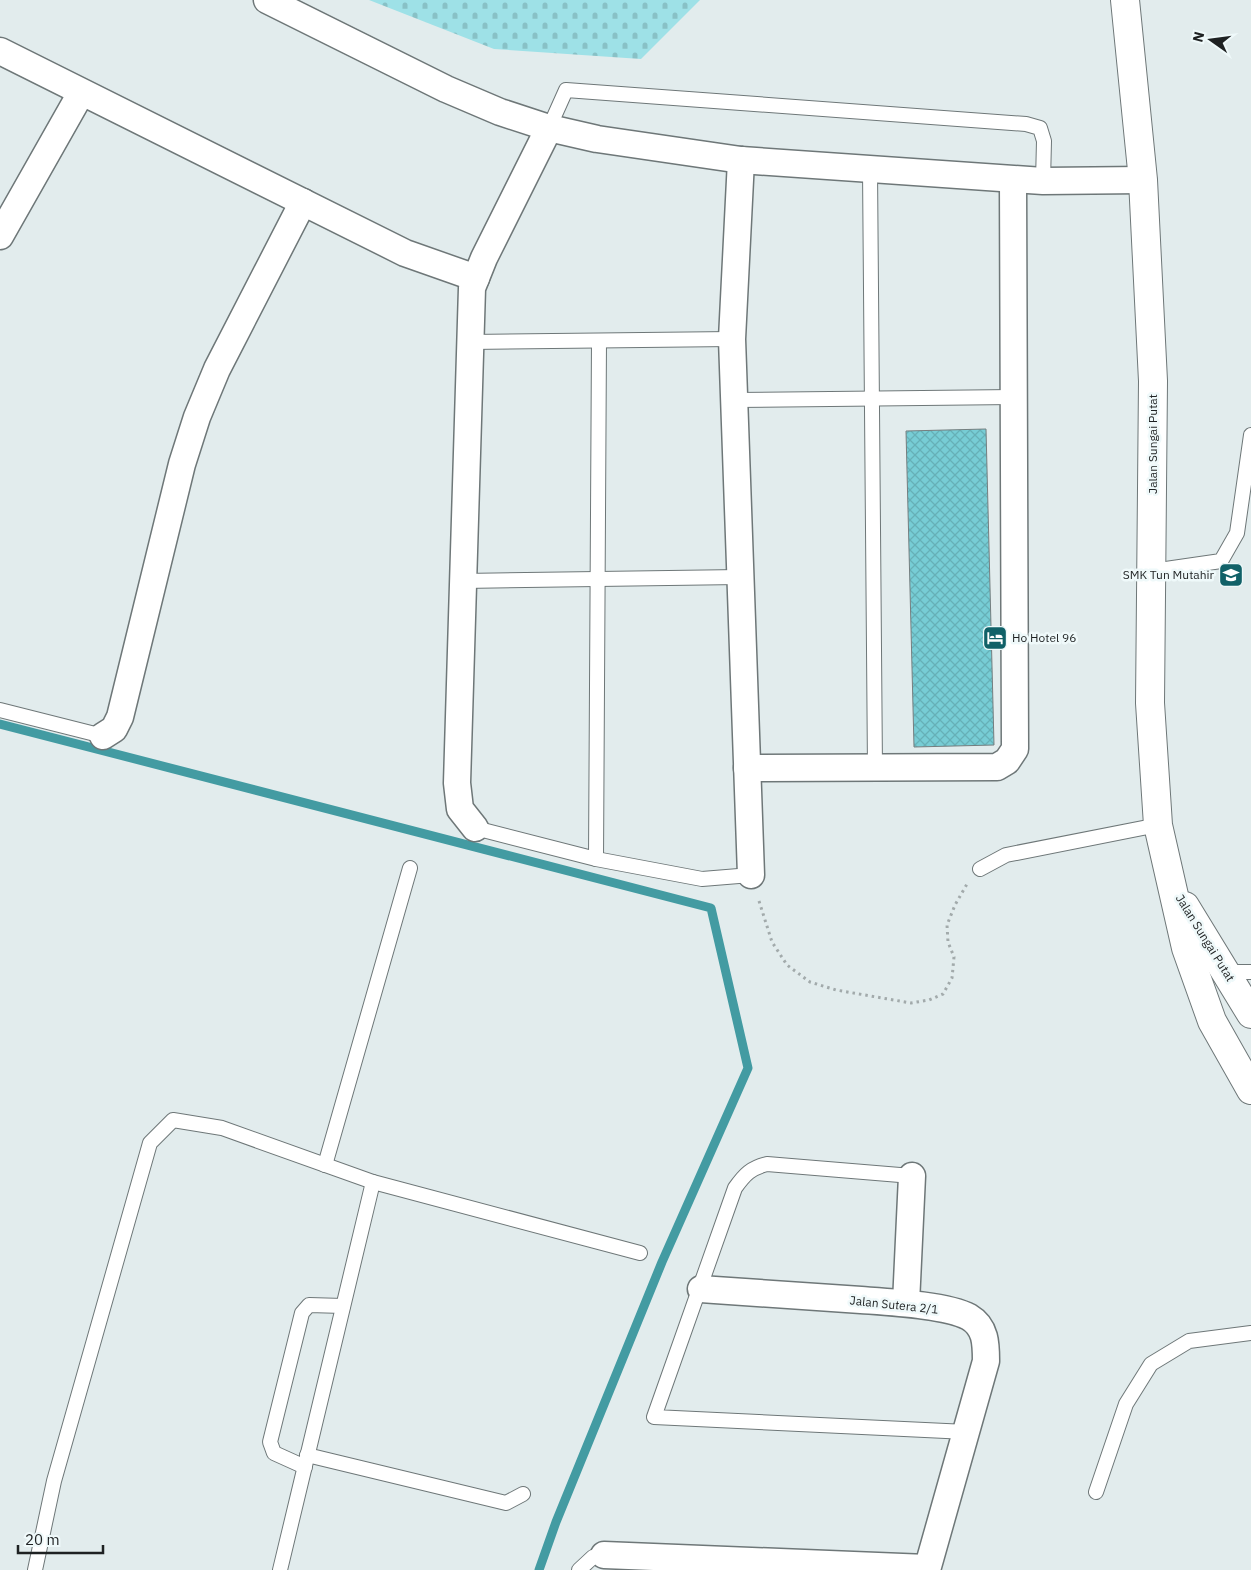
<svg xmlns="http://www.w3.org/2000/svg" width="1251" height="1570" viewBox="0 0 1251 1570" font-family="'IBM Plex Sans',sans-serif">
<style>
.cemetery{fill:url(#cemetery-stones)}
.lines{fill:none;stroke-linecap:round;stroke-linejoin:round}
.stream{stroke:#439ba2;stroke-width:9}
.building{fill:url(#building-cross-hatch);stroke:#757e7f}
.service-casing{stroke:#6e7778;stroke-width:16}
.minor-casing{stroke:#6e7778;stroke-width:29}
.secondary-casing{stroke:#6e7778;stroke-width:30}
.path{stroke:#a2aaab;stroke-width:3;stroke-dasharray:2.5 4;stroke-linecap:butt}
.service{stroke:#fff;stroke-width:14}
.minor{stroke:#fff;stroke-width:26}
.secondary{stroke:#fff;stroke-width:28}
.labels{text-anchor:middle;stroke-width:5;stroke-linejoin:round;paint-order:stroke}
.street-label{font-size:12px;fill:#1e2122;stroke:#eff9fa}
.poi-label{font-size:12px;fill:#1e2122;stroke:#eff9fa;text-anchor:end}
</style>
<defs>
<pattern id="cemetery-stones" width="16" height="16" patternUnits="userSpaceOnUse" patternTransform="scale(1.25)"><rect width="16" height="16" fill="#9ee1e7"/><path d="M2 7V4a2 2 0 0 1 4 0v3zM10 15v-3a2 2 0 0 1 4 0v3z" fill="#88c1c6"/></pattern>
<pattern id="building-cross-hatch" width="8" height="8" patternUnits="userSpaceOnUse" patternTransform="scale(1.25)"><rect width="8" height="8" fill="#77cdd5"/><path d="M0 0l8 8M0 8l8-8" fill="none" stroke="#66b0b7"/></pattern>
</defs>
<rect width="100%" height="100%" fill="#e2eced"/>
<polygon class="cemetery" points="369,0 700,0 641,59 494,49"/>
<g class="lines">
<polyline class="stream" points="0,724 711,908 748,1068 662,1262 556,1522 539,1570"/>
</g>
<polygon class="building" points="986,429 994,745 914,747 906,431"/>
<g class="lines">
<defs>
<g id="service">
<polyline points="549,128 566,90 1026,124 1040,128 1044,141 1043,181"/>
<polyline points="870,169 875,769"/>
<polyline points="470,342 732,339"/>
<polyline points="734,400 1014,397"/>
<polyline points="1152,571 1221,561 1237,533 1251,435"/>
<polyline points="463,581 740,577"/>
<polyline points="0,710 103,736"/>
<polyline points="475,828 596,859 702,879 751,875"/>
<polyline points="596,859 599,341"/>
<polyline points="980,869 1006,855 1158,825"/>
<polyline points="1226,972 1251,972"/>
<polyline points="325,1165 410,868"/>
<path d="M 912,1176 L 767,1164 C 751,1168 745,1174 735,1188 L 654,1417 L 967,1432"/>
<polyline points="307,1455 506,1503 523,1494"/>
<polyline points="305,1467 274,1453 270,1442 302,1313 309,1305 343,1306"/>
<polyline points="1096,1492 1126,1404 1151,1364 1189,1341 1251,1333"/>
<polyline points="35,1570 54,1481 150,1143 173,1120 222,1128 373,1182 640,1253"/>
<polyline points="280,1570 373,1182"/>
<polyline points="579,1570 593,1557 604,1555"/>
</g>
<g id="minor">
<polyline points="267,0 446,89 500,112 549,128 597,139 741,160 1043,181 1143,180"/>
<polyline points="0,51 405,253 476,278"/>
<polyline points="741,160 732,339 751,875"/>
<polyline points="0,236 81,93"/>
<polyline points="103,736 114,729 120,717 182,464 197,417 217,369 303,202"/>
<polyline points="747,768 997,767 1007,761 1015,749 1013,180"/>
<polyline points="475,828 460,809 457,783 472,288 484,258 549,128"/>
<path d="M 701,1289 C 754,1293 807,1296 861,1300 C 888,1302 947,1305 969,1317 C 986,1327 986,1344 986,1361 L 927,1570"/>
<polyline points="906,1303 912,1176"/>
<polyline points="604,1555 927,1568"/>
</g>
<g id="secondary">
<polyline points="1125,0 1143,180 1153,381 1150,703 1158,825 1186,948 1212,1021 1251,1090"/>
<polyline points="1185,906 1251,1014"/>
</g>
</defs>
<use href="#service" class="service-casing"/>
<use href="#minor" class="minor-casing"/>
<use href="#secondary" class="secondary-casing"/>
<polyline class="path" points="759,901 772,942 787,965 810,982 836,990 911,1003 929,1000 943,994 952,978 954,957 948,942 947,925 955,905 967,884"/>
<use href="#service" class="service"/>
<use href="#minor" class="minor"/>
<use href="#secondary" class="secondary"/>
</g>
<defs>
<symbol id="school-square" viewBox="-11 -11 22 22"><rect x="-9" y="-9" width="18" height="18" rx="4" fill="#116168" stroke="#eff9fa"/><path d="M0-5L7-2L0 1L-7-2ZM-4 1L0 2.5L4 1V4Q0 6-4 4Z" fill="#fff"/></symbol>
<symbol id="hotel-square" viewBox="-11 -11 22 22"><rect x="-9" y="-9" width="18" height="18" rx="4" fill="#116168" stroke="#eff9fa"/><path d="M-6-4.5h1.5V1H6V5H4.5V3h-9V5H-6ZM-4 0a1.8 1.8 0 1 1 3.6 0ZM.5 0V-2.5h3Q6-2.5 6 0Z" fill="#fff"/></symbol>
</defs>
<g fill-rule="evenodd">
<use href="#school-square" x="1217" y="561" width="28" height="28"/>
<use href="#hotel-square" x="981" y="624" width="28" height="28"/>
</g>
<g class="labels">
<g class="street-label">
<text transform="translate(1153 444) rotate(-90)" y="4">Jalan Sungai Putat</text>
<text transform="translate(1205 938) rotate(58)" y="4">Jalan Sungai Putat</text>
<text transform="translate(894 1305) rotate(6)" y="4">Jalan Sutera 2/1</text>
</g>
<g class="poi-label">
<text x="1214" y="579">SMK Tun Mutahir</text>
<text x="1012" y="642" text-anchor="start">Ho Hotel 96</text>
</g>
</g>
<g transform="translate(1211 40) rotate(284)" stroke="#eff9fa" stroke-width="4" paint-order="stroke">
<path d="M0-4L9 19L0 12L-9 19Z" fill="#1e2122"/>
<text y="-8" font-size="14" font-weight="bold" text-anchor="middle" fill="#1e2122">N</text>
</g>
<path d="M18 1545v8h85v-8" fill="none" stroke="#1e2122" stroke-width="2.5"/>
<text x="25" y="1545" font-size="15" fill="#1e2122" stroke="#eff9fa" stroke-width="4" paint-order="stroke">20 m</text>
</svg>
